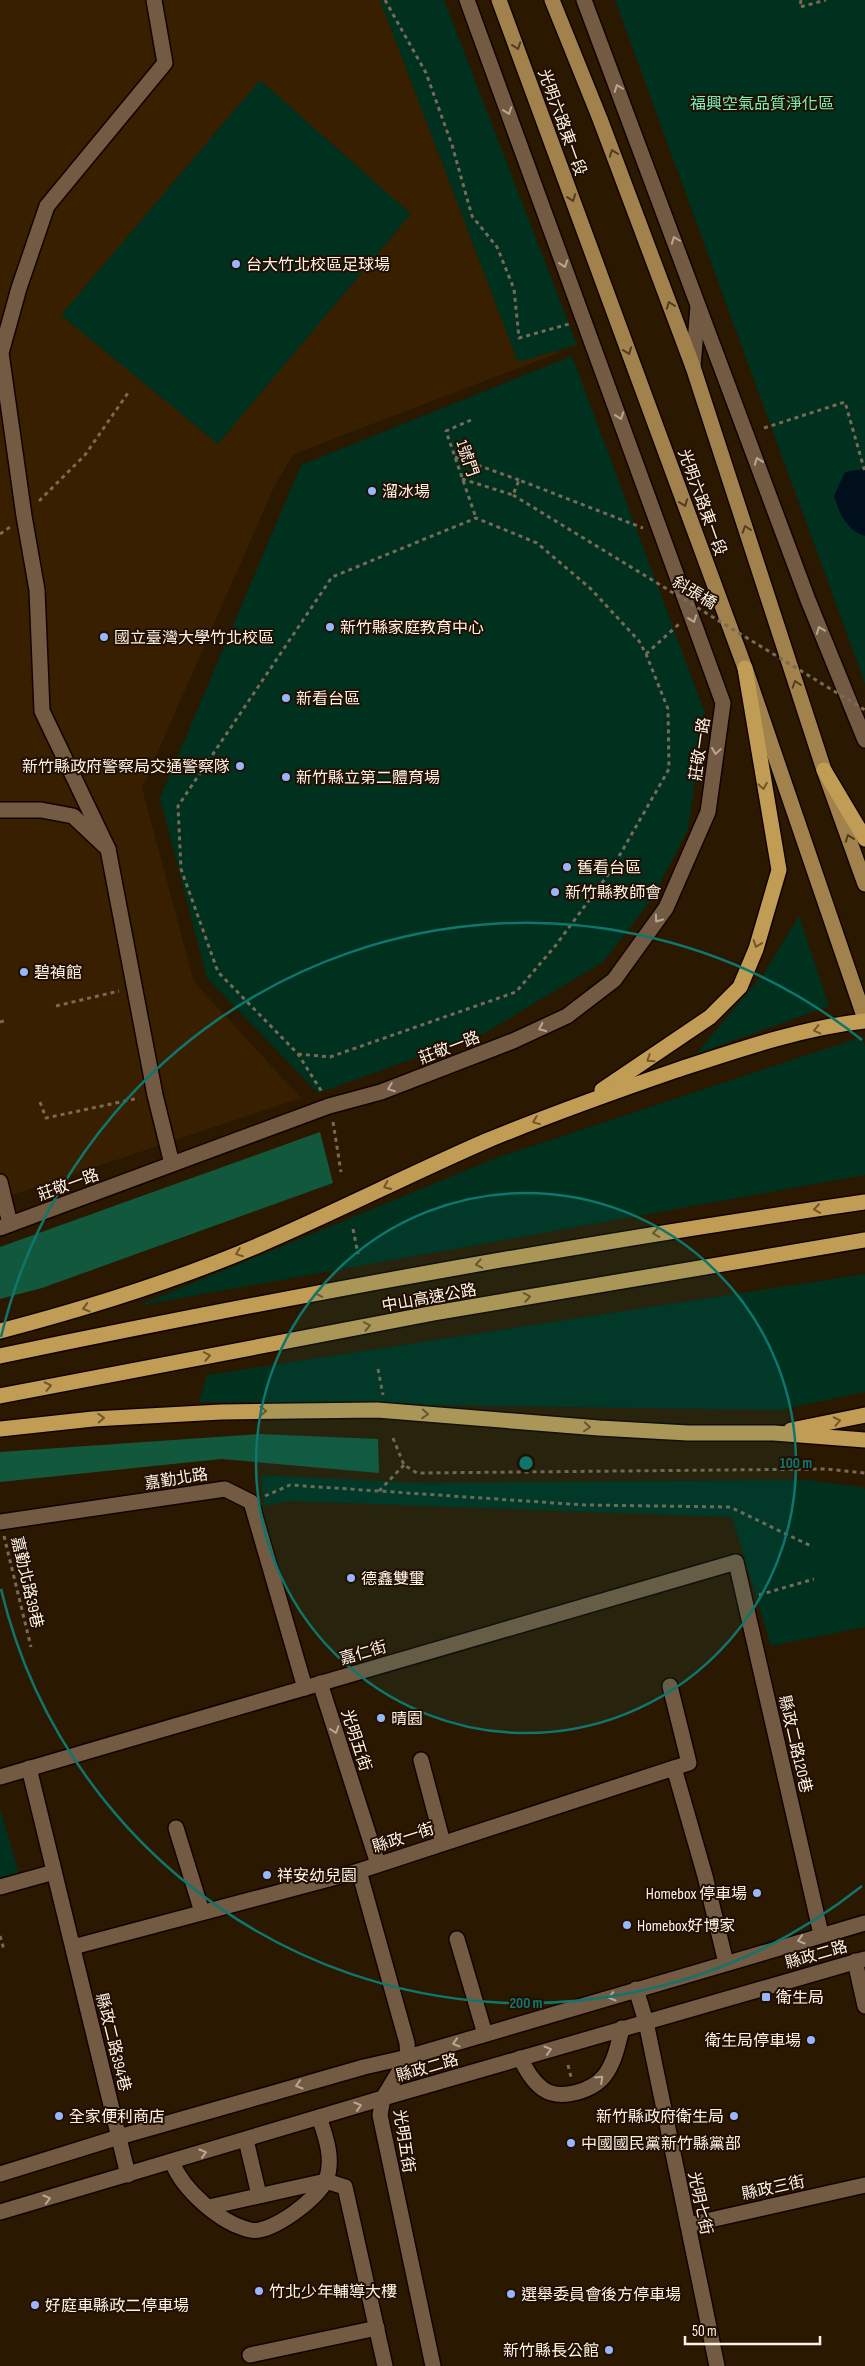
<svg xmlns="http://www.w3.org/2000/svg" width="865" height="2366" viewBox="0 0 865 2366" font-family="'Sofia Sans Condensed','Noto Sans TC',sans-serif">
<style>
.built{fill:#371f00}
.green{fill:#00301e}
.forest{fill:#12583d}
.water{fill:#000f1b}
.lines{fill:none;stroke-linecap:round;stroke-linejoin:round}
.minor-casing{stroke:#130300;stroke-width:18}
.major-casing{stroke:#130300;stroke-width:18}
.highway-casing{stroke:#130300;stroke-width:18}
.path{stroke:#796956;stroke-width:3;stroke-dasharray:4 4;stroke-linecap:butt}
.minor{stroke:#725b42;stroke-width:15}
.major{stroke:#a1824d;stroke-width:15}
.highway{stroke:#c09c55;stroke-width:15}
.path-bridge{stroke:#796956;stroke-width:3;stroke-dasharray:4 4;stroke-linecap:butt}
.oneway{stroke:#543d1f}
.oneway2{stroke:#b8a794}
.oneway3{stroke:#70562a}
.ring{fill:none;stroke:#0f766e;stroke-width:2.5}
.poi-dot{fill:#98b6fd;stroke:#210f00;stroke-width:2}
.labels{text-anchor:middle;stroke-width:4;stroke-linejoin:round;paint-order:stroke}
.park-label{font-size:16px;fill:#7bf0bc;stroke:#210f00}
.street-label{font-size:16px;fill:#fef3e7;stroke:#210f00}
.poi-label{font-size:16px;fill:#fef3e7;stroke:#210f00;text-anchor:start}
.centre{fill:#0f766e;stroke:#210f00;stroke-width:2.5}
.ring-label{font-size:15px;text-anchor:middle;font-weight:bold;fill:#0f766e;stroke:#210f00;stroke-width:4;stroke-linejoin:round;paint-order:stroke}
</style>
<rect width="100%" height="100%" fill="#2b1801"/>
<polygon class="built" points="0,0 419,0 558,353 294,454 275,485 142,788 194,982 301,1098 0,1199"/>
<g class="green">
<polygon points="380,0 444,0 577,345 518,362"/>
<polygon points="615,0 865,0 865,685 862,675"/>
<polygon points="260,80 411,214 218,444 61,315"/>
<polygon points="572,356 705,713 688,829 652,899 603,962 485,1033 318,1093 207,978 160,798 301,465"/>
<polygon points="799,916 829,1006 696,1054 764,973"/>
<polygon points="862,1037 865,1046 865,1175 137,1306 496,1158"/>
<polygon points="865,1274 865,1392 779,1410 199,1402 207,1375"/>
<polygon points="261,1475 420,1483 808,1480 861,1487 865,1489 865,1627 771,1646 732,1517 288,1501 264,1506"/>
<polygon points="0,1809 20,1877 0,1883"/>
</g>
<g class="forest">
<polygon points="320,1132 333,1183 42,1288 0,1299 0,1247"/>
<polygon points="259,1434 378,1439 379,1473 221,1459 0,1482 0,1452"/>
</g>
<path class="water" d="M 865,469 L 865,536 C 846,530 840,514 834,496 L 845,472 Z"/>
<g class="lines">
<defs>
<g id="minor">
<polyline points="584,0 808,600 865,740"/>
<polyline points="693,367 698,306"/>
<polyline points="0,810 41,810 73,816 108,849 155,1095 172,1164"/>
<polyline points="108,849 42,711 37,590 24,516 1,353 19,288 47,206 165,63 154,0"/>
<polyline points="0,1182 10,1224"/>
<polyline points="0,1228 329,1106 381,1092 513,1041 567,1016 614,980 666,908 708,812 723,703 467,0"/>
<polyline points="0,1522 225,1489 251,1502 305,1688"/>
<polyline points="320,1683 378,1864"/>
<polyline points="670,1686 689,1763 674,1768"/>
<polyline points="421,1760 443,1843"/>
<polyline points="29,1768 128,2175"/>
<polyline points="0,1777 736,1562 821,1934"/>
<polyline points="176,1828 202,1912"/>
<polyline points="359,1871 407,2043 408,2057 383,2098 380,2115 433,2366"/>
<polyline points="0,1887 54,1872"/>
<polyline points="457,1939 485,2034"/>
<polyline points="73,1947 359,1871 674,1768 705,1876 726,1963"/>
<polyline points="855,1961 865,2006"/>
<polyline points="636,1989 646,2022 717,2366"/>
<path d="M 520,2058 C 526,2069 532,2081 543,2089 C 560,2101 593,2091 605,2075 C 615,2061 618,2045 622,2028"/>
<polyline points="246,2140 259,2195"/>
<path d="M 172,2162 C 183,2190 220,2223 250,2230 C 270,2235 319,2198 326,2180 C 334,2160 326,2137 319,2117"/>
<polyline points="0,2174 119,2137 364,2067 408,2057 865,1923"/>
<polyline points="209,2207 326,2181 345,2187 385,2366"/>
<polyline points="0,2212 383,2098 865,1959"/>
<polyline points="688,2225 865,2185"/>
<polyline points="250,2355 377,2328"/>
</g>
<g id="major">
<polyline points="499,0 745,668 865,1019"/>
<polyline points="552,0 600,119 693,367 824,770 865,884"/>
</g>
<g id="highway">
<polyline points="824,770 865,839"/>
<polyline points="602,1090 710,1017 740,987 756,949 779,870 745,668"/>
<path d="M 0,1331 C 88,1308 175,1281 259,1245 C 336,1212 410,1174 486,1141 C 549,1115 613,1092 677,1070 C 738,1050 801,1028 865,1021"/>
<path d="M 0,1356 C 287,1296 575,1244 865,1202"/>
<polyline points="0,1396 434,1313 865,1240"/>
<polyline points="0,1429 93,1419 221,1412 377,1410 599,1428 688,1433 774,1433 865,1440"/>
<polyline points="791,1430 865,1415"/>
</g>
</defs>
<use href="#minor" class="minor-casing"/>
<use href="#major" class="major-casing"/>
<use href="#highway" class="highway-casing"/>
<g class="path">
<polyline points="385,0 426,73 452,145 472,216 497,247 514,289 519,338 569,324"/>
<polyline points="801,0 800,7 826,0"/>
<polyline points="471,420 446,431 476,518"/>
<polyline points="764,428 845,402 865,472"/>
<polyline points="455,457 519,480"/>
<polyline points="462,479 513,495 519,480 643,528"/>
<polyline points="39,501 85,455 130,390"/>
<polyline points="0,534 10,527"/>
<polyline points="646,654 679,624"/>
<polyline points="56,1006 119,991"/>
<polyline points="0,1022 4,1021"/>
<polyline points="298,1054 330,1057 516,992 556,945 610,872 669,769 668,709 646,654 639,641 591,589 537,543 476,518 332,577 178,806 181,869 218,972 298,1054 322,1092"/>
<polyline points="40,1102 46,1118 139,1098"/>
<polyline points="333,1122 341,1172"/>
<polyline points="353,1229 358,1254"/>
<polyline points="378,1369 383,1395"/>
<polyline points="393,1438 404,1465 417,1473 826,1469 865,1473"/>
<polyline points="379,1491 404,1465"/>
<polyline points="265,1496 290,1485 585,1505 730,1507 813,1547"/>
<polyline points="4,1536 31,1647"/>
<polyline points="759,1595 814,1579"/>
<polyline points="0,1936 3,1946 0,1947"/>
<polyline points="568,2065 571,2077"/>
</g>
<use href="#minor" class="minor"/>
<use href="#major" class="major"/>
<use href="#highway" class="highway"/>
<polyline class="path-bridge" points="513,495 865,710"/>
</g>
<defs><path id="oneway-chevron" d="M-2-3.5L2.5 0L-2 3.5" fill="none" stroke-width="1.6" stroke-linecap="round" stroke-linejoin="round" transform="scale(1.25)"/></defs>
<g class="oneway">
<use href="#oneway-chevron" transform="translate(517 46) rotate(70)"/>
<use href="#oneway-chevron" transform="translate(613 153) rotate(-110)"/>
<use href="#oneway-chevron" transform="translate(572 198) rotate(70)"/>
<use href="#oneway-chevron" transform="translate(670 305) rotate(-110)"/>
<use href="#oneway-chevron" transform="translate(628 351) rotate(70)"/>
<use href="#oneway-chevron" transform="translate(684 503) rotate(70)"/>
<use href="#oneway-chevron" transform="translate(746 529) rotate(-108)"/>
<use href="#oneway-chevron" transform="translate(796 684) rotate(-108)"/>
<use href="#oneway-chevron" transform="translate(849 838) rotate(-110)"/>
</g>
<g class="oneway2">
<use href="#oneway-chevron" transform="translate(618 88) rotate(-111)"/>
<use href="#oneway-chevron" transform="translate(508 111) rotate(70)"/>
<use href="#oneway-chevron" transform="translate(675 240) rotate(-111)"/>
<use href="#oneway-chevron" transform="translate(564 264) rotate(70)"/>
<use href="#oneway-chevron" transform="translate(620 416) rotate(70)"/>
<use href="#oneway-chevron" transform="translate(758 461) rotate(-110)"/>
<use href="#oneway-chevron" transform="translate(693 619) rotate(70)"/>
<use href="#oneway-chevron" transform="translate(820 630) rotate(-112)"/>
<use href="#oneway-chevron" transform="translate(716 751) rotate(98)"/>
<use href="#oneway-chevron" transform="translate(658 919) rotate(126)"/>
<use href="#oneway-chevron" transform="translate(542 1028) rotate(155)"/>
<use href="#oneway-chevron" transform="translate(391 1088) rotate(159)"/>
<use href="#oneway-chevron" transform="translate(335 1730) rotate(72)"/>
<use href="#oneway-chevron" transform="translate(801 1940) rotate(163)"/>
<use href="#oneway-chevron" transform="translate(612 1997) rotate(164)"/>
<use href="#oneway-chevron" transform="translate(456 2043) rotate(163)"/>
<use href="#oneway-chevron" transform="translate(548 2050) rotate(-16)"/>
<use href="#oneway-chevron" transform="translate(600 2079) rotate(-43)"/>
<use href="#oneway-chevron" transform="translate(299 2085) rotate(164)"/>
<use href="#oneway-chevron" transform="translate(358 2106) rotate(-17)"/>
<use href="#oneway-chevron" transform="translate(203 2153) rotate(-17)"/>
<use href="#oneway-chevron" transform="translate(47 2199) rotate(-16)"/>
</g>
<g class="oneway3">
<use href="#oneway-chevron" transform="translate(763 786) rotate(80)"/>
<use href="#oneway-chevron" transform="translate(757 944) rotate(109)"/>
<use href="#oneway-chevron" transform="translate(817 1030) rotate(167)"/>
<use href="#oneway-chevron" transform="translate(650 1059) rotate(147)"/>
<use href="#oneway-chevron" transform="translate(536 1121) rotate(158)"/>
<use href="#oneway-chevron" transform="translate(387 1186) rotate(155)"/>
<use href="#oneway-chevron" transform="translate(817 1209) rotate(172)"/>
<use href="#oneway-chevron" transform="translate(656 1233) rotate(171)"/>
<use href="#oneway-chevron" transform="translate(239 1253) rotate(159)"/>
<use href="#oneway-chevron" transform="translate(479 1264) rotate(170)"/>
<use href="#oneway-chevron" transform="translate(319 1293) rotate(170)"/>
<use href="#oneway-chevron" transform="translate(527 1297) rotate(-10)"/>
<use href="#oneway-chevron" transform="translate(86 1308) rotate(164)"/>
<use href="#oneway-chevron" transform="translate(367 1326) rotate(-11)"/>
<use href="#oneway-chevron" transform="translate(207 1356) rotate(-11)"/>
<use href="#oneway-chevron" transform="translate(48 1386) rotate(-12)"/>
<use href="#oneway-chevron" transform="translate(263 1411) rotate(-1)"/>
<use href="#oneway-chevron" transform="translate(425 1414) rotate(5)"/>
<use href="#oneway-chevron" transform="translate(101 1418) rotate(-3)"/>
<use href="#oneway-chevron" transform="translate(837 1421) rotate(-12)"/>
<use href="#oneway-chevron" transform="translate(587 1427) rotate(5)"/>
</g>
<circle cx="526" cy="1463" r="270" fill="#0f766e" fill-opacity=".12"/>
<g class="ring">
<circle cx="526" cy="1463" r="270"/>
<path d="M862 1886A540 540 0 0 1 1 1589M1 1337A540 540 0 0 1 862 1040"/>
</g>
<g class="poi-dot">
<circle cx="236" cy="264" r="5"/>
<circle cx="372" cy="491" r="5"/>
<circle cx="330" cy="627" r="5"/>
<circle cx="104" cy="637" r="5"/>
<circle cx="286" cy="698" r="5"/>
<circle cx="240" cy="766" r="5"/>
<circle cx="286" cy="777" r="5"/>
<circle cx="567" cy="867" r="5"/>
<circle cx="555" cy="892" r="5"/>
<circle cx="24" cy="972" r="5"/>
<circle cx="351" cy="1578" r="5"/>
<circle cx="381" cy="1718" r="5"/>
<circle cx="267" cy="1875" r="5"/>
<circle cx="757" cy="1893" r="5"/>
<circle cx="627" cy="1925" r="5"/>
<rect x="761" y="1992" width="10" height="10" rx="2.5"/>
<circle cx="811" cy="2040" r="5"/>
<circle cx="59" cy="2116" r="5"/>
<circle cx="734" cy="2116" r="5"/>
<circle cx="571" cy="2143" r="5"/>
<circle cx="259" cy="2291" r="5"/>
<circle cx="511" cy="2294" r="5"/>
<circle cx="35" cy="2305" r="5"/>
<circle cx="609" cy="2350" r="5"/>
</g>
<g class="labels">
<g class="park-label">
<text x="762" y="109">福興空氣品質淨化區</text>
</g>
<g class="street-label">
<text transform="translate(563 122) rotate(70)" y="6">光明六路東一段</text>
<text transform="translate(468 458) rotate(71)" y="6">1號門</text>
<text transform="translate(703 502) rotate(70)" y="6">光明六路東一段</text>
<text transform="translate(695 592) rotate(31)" y="6">斜張橋</text>
<text transform="translate(699 749) rotate(-82)" y="6">莊敬一路</text>
<text transform="translate(449 1047) rotate(-21)" y="6">莊敬一路</text>
<text transform="translate(68 1184) rotate(-20)" y="6">莊敬一路</text>
<text transform="translate(429 1297) rotate(-10)" y="6">中山高速公路</text>
<text transform="translate(176 1478) rotate(-9)" y="6">嘉勤北路</text>
<text transform="translate(28 1582) rotate(77)" y="6">嘉勤北路39巷</text>
<text transform="translate(363 1652) rotate(-16)" y="6">嘉仁街</text>
<text transform="translate(357 1740) rotate(72)" y="6">光明五街</text>
<text transform="translate(796 1744) rotate(77)" y="6">縣政二路120巷</text>
<text transform="translate(403 1837) rotate(-18)" y="6">縣政一街</text>
<text transform="translate(816 1954) rotate(-16)" y="6">縣政二路</text>
<text transform="translate(114 2042) rotate(76)" y="6">縣政二路394巷</text>
<text transform="translate(427 2067) rotate(-16)" y="6">縣政二路</text>
<text transform="translate(405 2141) rotate(81)" y="6">光明五街</text>
<text transform="translate(773 2187) rotate(-12)" y="6">縣政三街</text>
<text transform="translate(701 2203) rotate(78)" y="6">光明七街</text>
</g>
<g class="poi-label">
<text x="246" y="270">台大竹北校區足球場</text>
<text x="382" y="497">溜冰場</text>
<text x="340" y="633">新竹縣家庭教育中心</text>
<text x="114" y="643">國立臺灣大學竹北校區</text>
<text x="296" y="704">新看台區</text>
<text x="230" y="772" text-anchor="end">新竹縣政府警察局交通警察隊</text>
<text x="296" y="783">新竹縣立第二體育場</text>
<text x="577" y="873">舊看台區</text>
<text x="565" y="898">新竹縣教師會</text>
<text x="34" y="978">碧禎館</text>
<text x="361" y="1584">德鑫雙璽</text>
<text x="391" y="1724">晴園</text>
<text x="277" y="1881">祥安幼兒園</text>
<text x="747" y="1899" text-anchor="end">Homebox 停車場</text>
<text x="637" y="1931">Homebox好博家</text>
<text x="776" y="2003">衛生局</text>
<text x="801" y="2046" text-anchor="end">衛生局停車場</text>
<text x="69" y="2122">全家便利商店</text>
<text x="724" y="2122" text-anchor="end">新竹縣政府衛生局</text>
<text x="581" y="2149">中國國民黨新竹縣黨部</text>
<text x="269" y="2297">竹北少年輔導大樓</text>
<text x="521" y="2300">選舉委員會後方停車場</text>
<text x="45" y="2311">好庭車縣政二停車場</text>
<text x="599" y="2356" text-anchor="end">新竹縣長公館</text>
</g>
</g>
<circle cx="526" cy="1463" r="8" class="centre"/>
<g class="ring-label">
<text x="796" y="1468">100 m</text>
<text x="526" y="2008">200 m</text>
</g>
<path d="M685 2336v8h135v-8" fill="none" stroke="#fef3e7" stroke-width="2.5"/>
<text x="692" y="2336" font-size="15" fill="#fef3e7" stroke="#210f00" stroke-width="4" paint-order="stroke">50 m</text>
</svg>
